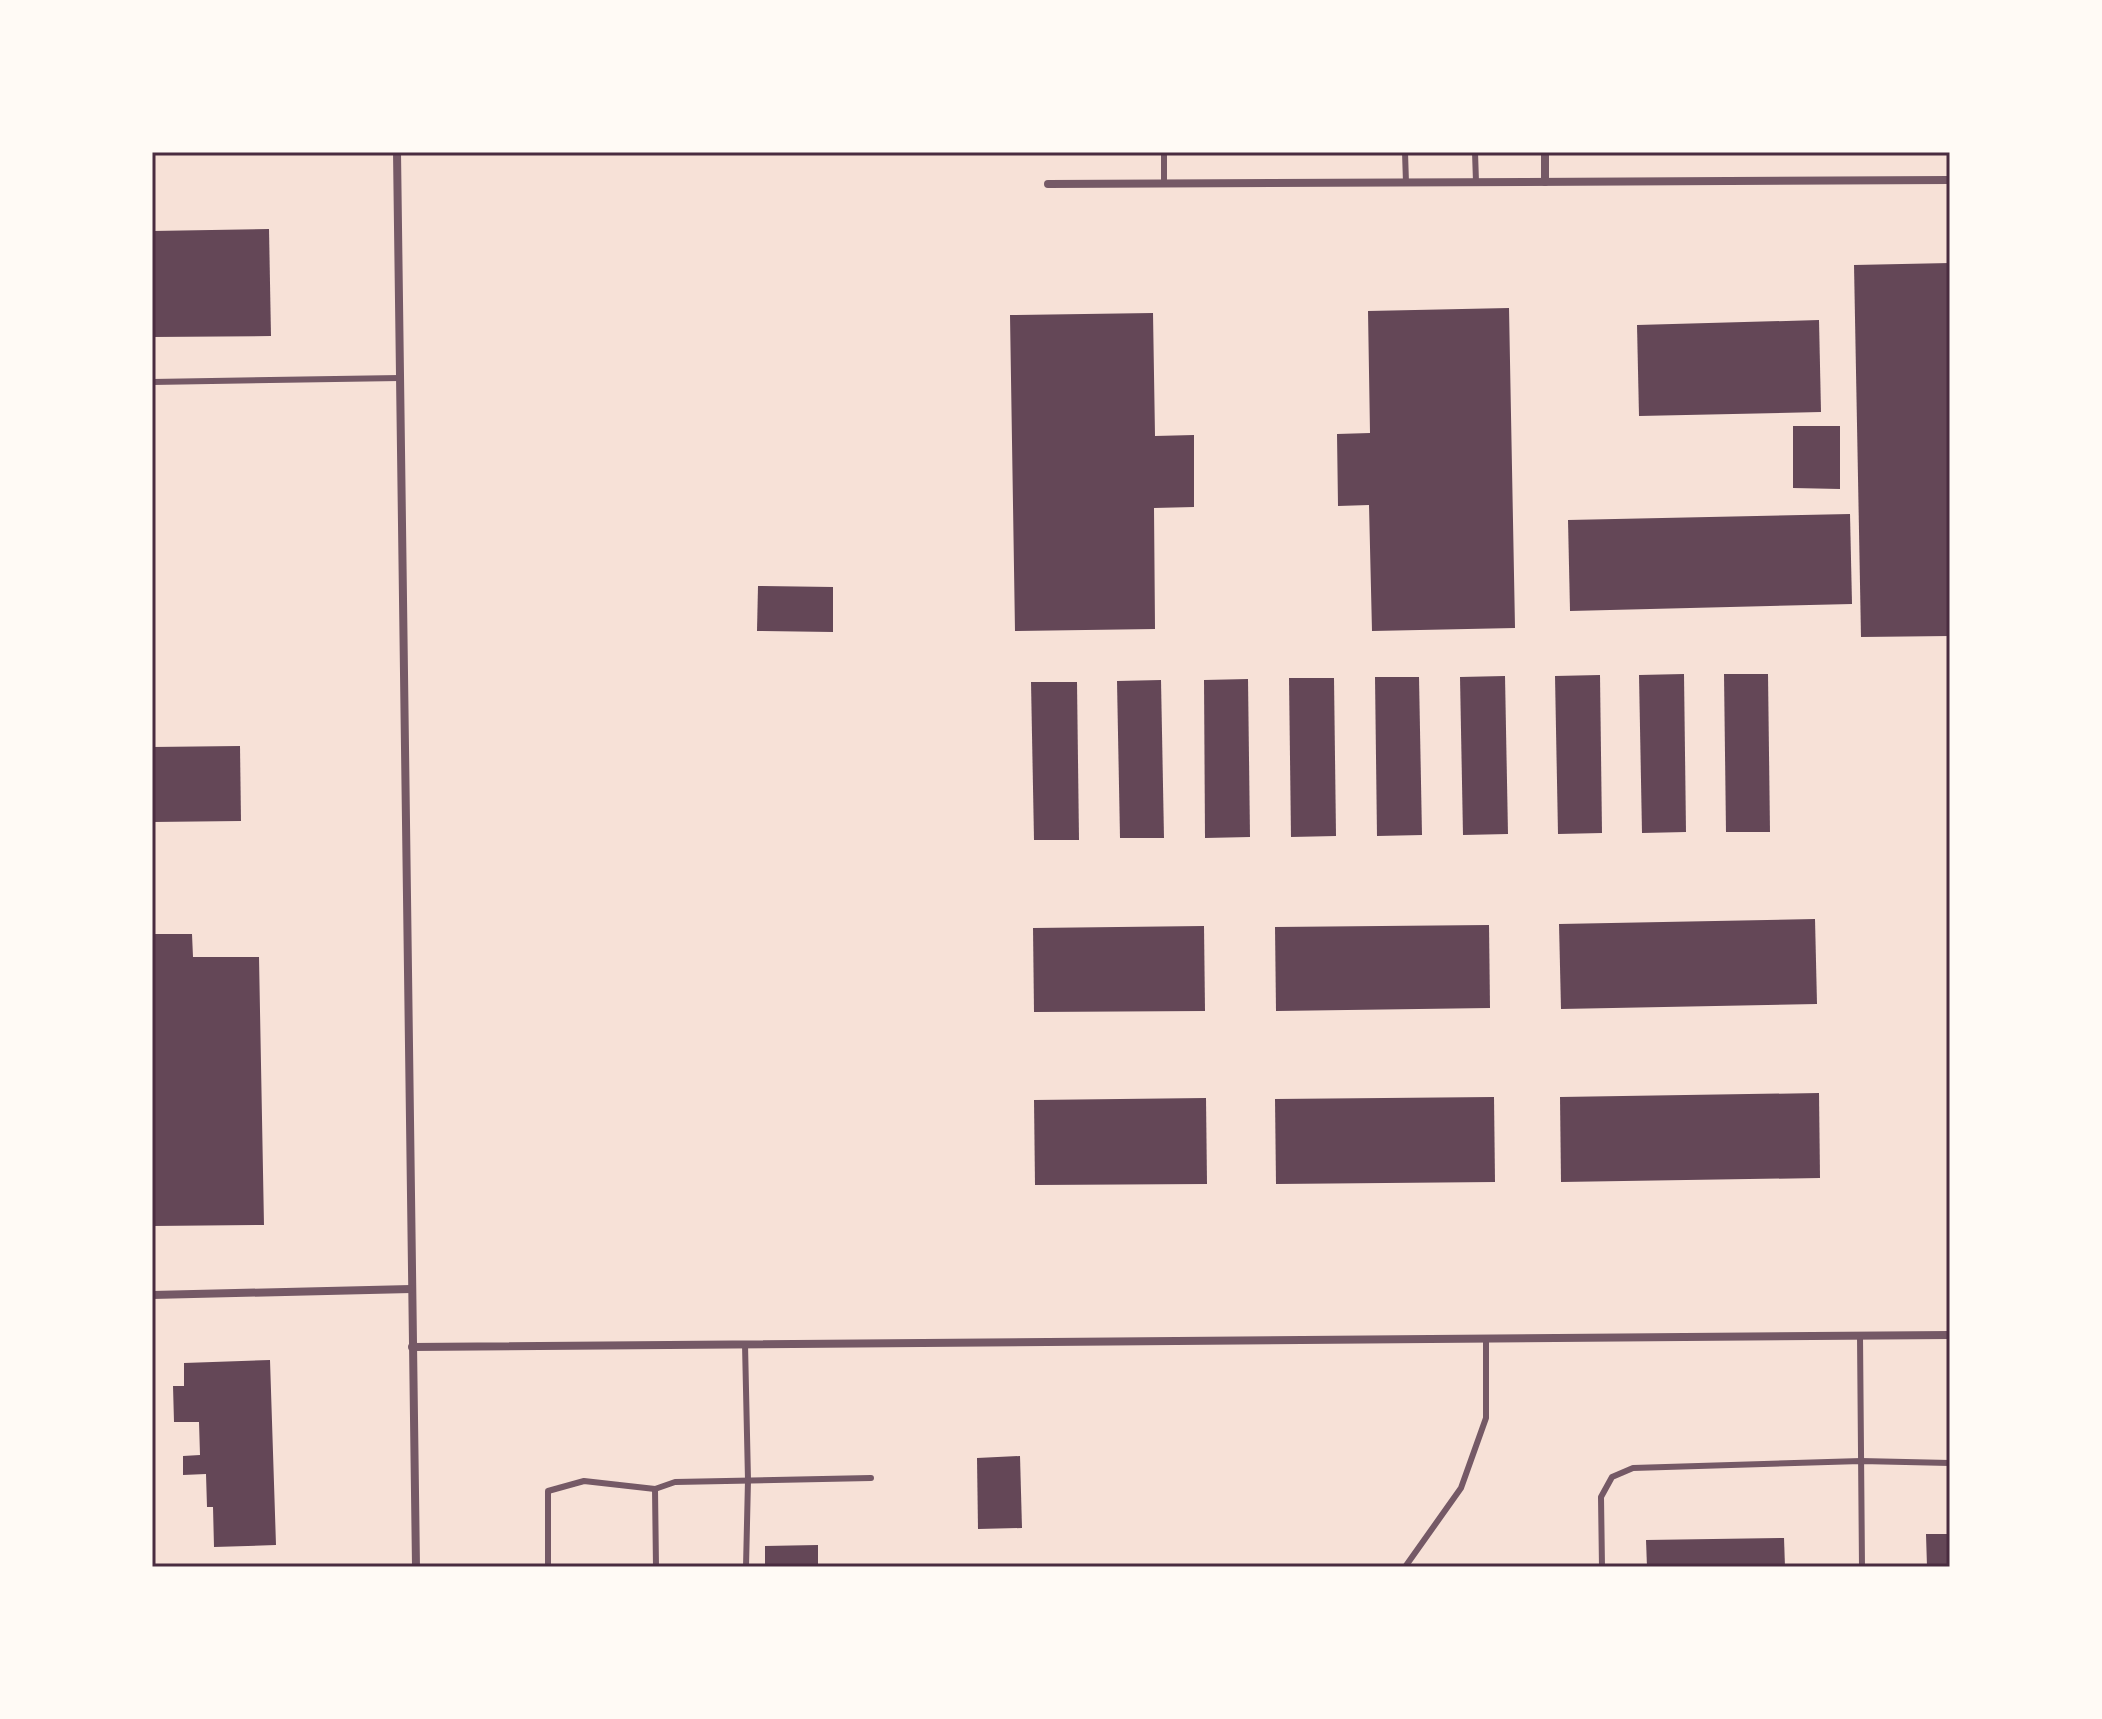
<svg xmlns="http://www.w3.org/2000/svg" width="2102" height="1719" viewBox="0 0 2102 1719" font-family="'Nunito Sans',sans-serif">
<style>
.building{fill:#644757}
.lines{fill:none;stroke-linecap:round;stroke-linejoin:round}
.service{stroke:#755966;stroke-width:6}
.minor{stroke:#755966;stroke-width:8}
.neatline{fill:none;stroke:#4a2c40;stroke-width:3}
</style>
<rect width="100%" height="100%" fill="#f7e1d7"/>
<g class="building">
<polygon points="269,229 271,336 152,337 152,231"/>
<polygon points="1950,263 1950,636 1861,637 1854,265"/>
<polygon points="1509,308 1515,628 1372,631 1369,505 1338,506 1337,434 1370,433 1368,311"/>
<polygon points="1153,313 1155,436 1194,435 1194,507 1154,508 1155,629 1015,631 1010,315"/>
<polygon points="1819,320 1821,412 1639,416 1637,325"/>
<polygon points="1793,426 1840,426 1840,489 1793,488"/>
<polygon points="1850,514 1852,604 1570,611 1568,520"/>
<polygon points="758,586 833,587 833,632 757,631"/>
<polygon points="1684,674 1686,832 1642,833 1639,675"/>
<polygon points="1724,674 1768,674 1770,832 1726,832"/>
<polygon points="1600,675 1602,833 1558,834 1555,676"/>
<polygon points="1505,676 1508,834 1463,835 1460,677"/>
<polygon points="1375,677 1419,677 1422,835 1377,836"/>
<polygon points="1289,678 1334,678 1336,836 1291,837"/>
<polygon points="1248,679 1250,837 1205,838 1204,680"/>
<polygon points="1161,680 1164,838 1120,838 1117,681"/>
<polygon points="1031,682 1077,682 1079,840 1034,840"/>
<polygon points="240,746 241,821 152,822 152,747"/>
<polygon points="1815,919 1817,1004 1561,1009 1559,924"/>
<polygon points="1489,925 1490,1008 1276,1011 1275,927"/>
<polygon points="1204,926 1205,1011 1034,1012 1033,928"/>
<polygon points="152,934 192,934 193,957 259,957 264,1225 152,1226"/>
<polygon points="1819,1093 1820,1178 1561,1182 1560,1097"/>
<polygon points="1494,1097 1495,1182 1276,1184 1275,1099"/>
<polygon points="1206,1098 1207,1184 1035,1185 1034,1100"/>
<polygon points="270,1360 276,1545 214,1547 213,1507 207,1507 206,1474 183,1475 183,1456 200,1455 199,1422 174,1422 173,1386 184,1386 184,1363"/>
<polygon points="1020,1456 1022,1528 978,1529 977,1458"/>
<polygon points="1926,1534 1950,1534 1950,1567 1927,1567"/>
<polygon points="1784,1538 1785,1567 1647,1567 1646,1540"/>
<polygon points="818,1545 818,1567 765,1567 765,1546"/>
</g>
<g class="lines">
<g class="service">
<polyline points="1164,152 1164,184"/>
<polyline points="1405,152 1406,183"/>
<polyline points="1475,152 1476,182"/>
<polyline points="152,382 400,378"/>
<polyline points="1860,1336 1862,1567"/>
<polyline points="745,1344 748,1480 746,1567"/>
<polyline points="655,1489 656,1567"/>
<polyline points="548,1567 548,1491 584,1481 655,1489 675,1482 871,1478"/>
<polyline points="1405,1567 1461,1488 1486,1418 1486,1339"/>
<polyline points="1602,1567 1601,1497 1612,1477 1633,1468 1861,1461 1950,1463"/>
</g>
<g class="minor">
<polyline points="397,152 416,1567"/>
<polyline points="1545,152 1545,182"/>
<polyline points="1048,184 1950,180"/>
<polyline points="152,1295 411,1289"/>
<polyline points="412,1347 1950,1335"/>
</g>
</g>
<rect width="2102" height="1719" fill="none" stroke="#fffaf5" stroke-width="308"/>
<rect x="154" y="154" width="1794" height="1411" class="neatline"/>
</svg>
